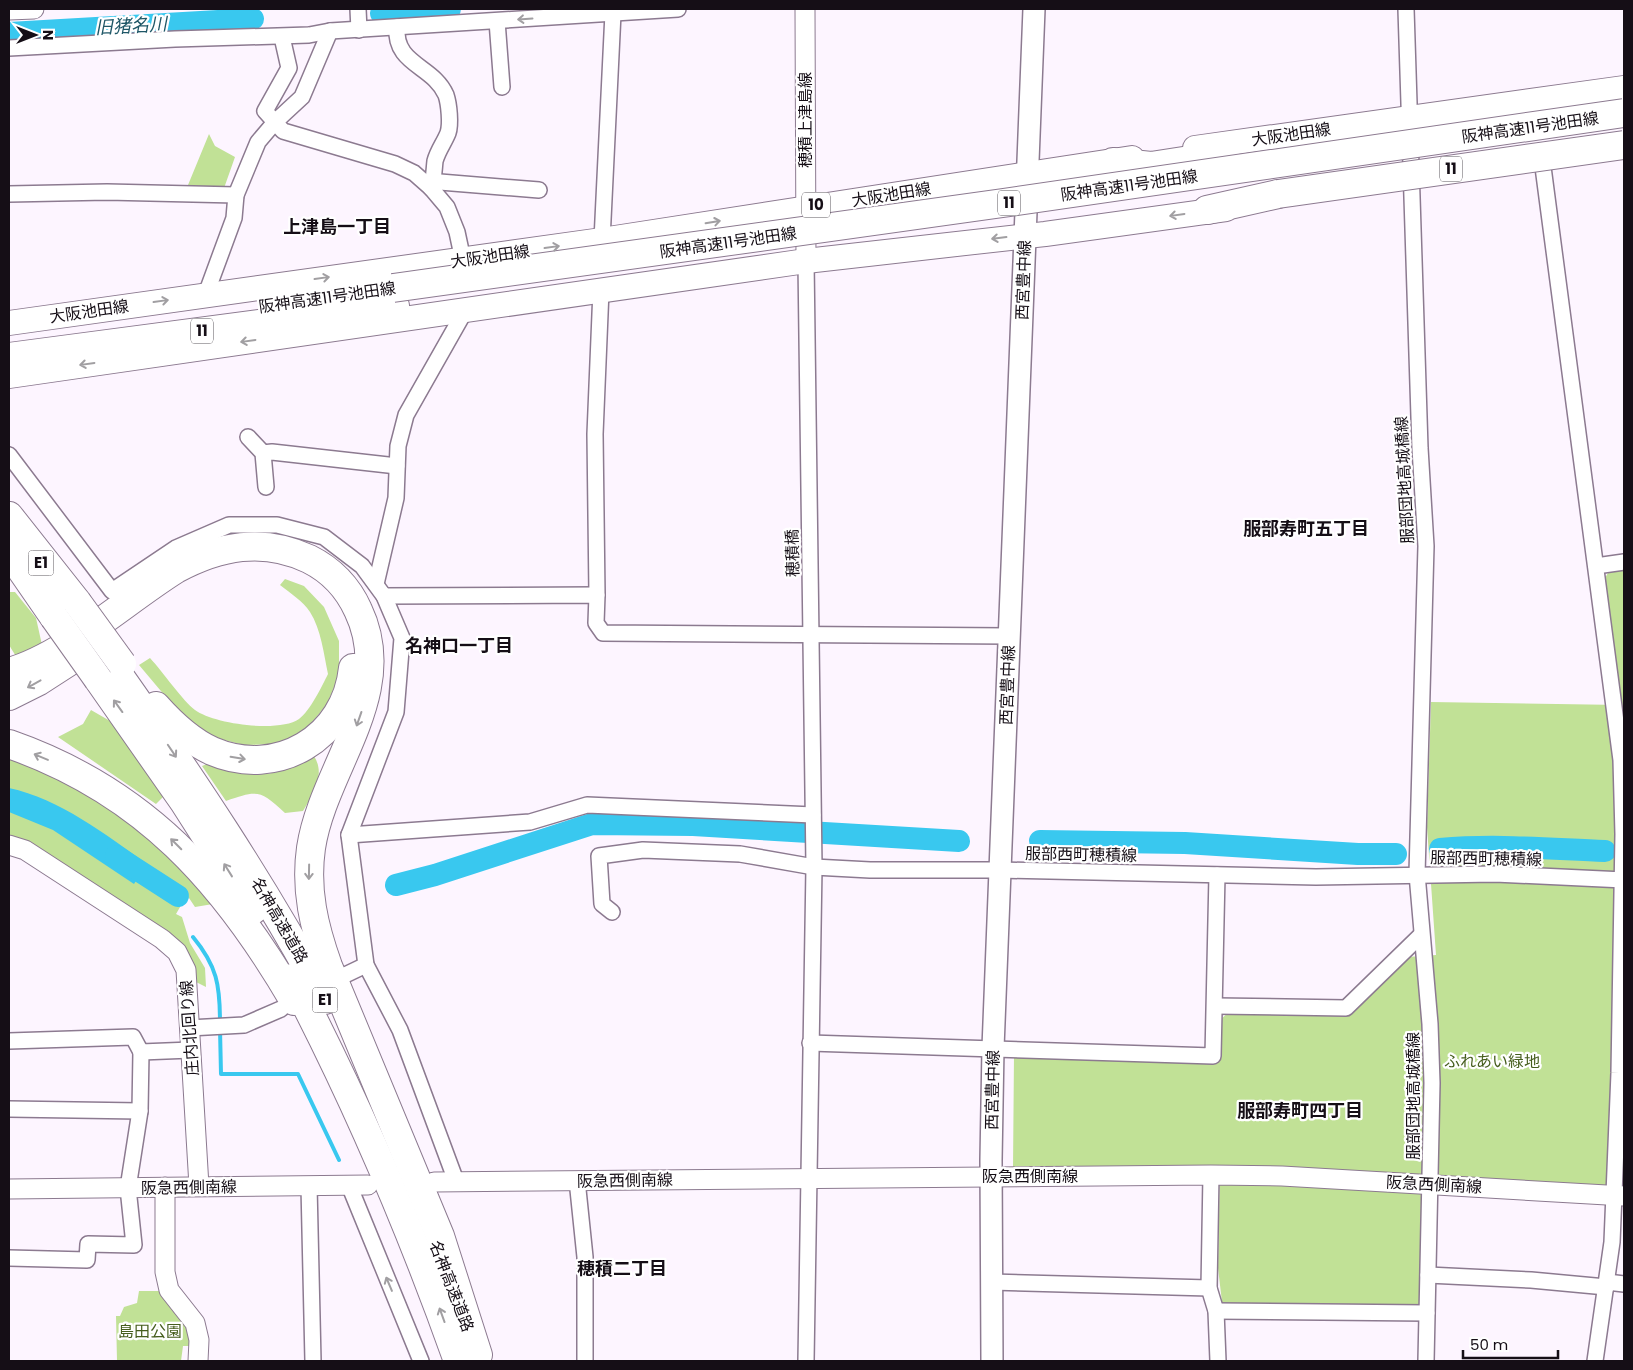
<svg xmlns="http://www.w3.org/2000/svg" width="1633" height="1370" viewBox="0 0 1633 1370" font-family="Poppins,'Noto Sans JP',sans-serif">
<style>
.green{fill:#c1e196}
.water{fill:#39c8ef}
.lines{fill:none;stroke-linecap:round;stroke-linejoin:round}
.stream{stroke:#39c8ef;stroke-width:4}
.river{stroke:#39c8ef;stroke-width:22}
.minor-casing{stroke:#8c7a90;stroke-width:18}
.tertiary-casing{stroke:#8c7a90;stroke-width:21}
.secondary-casing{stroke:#8c7a90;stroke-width:24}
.primary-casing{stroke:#8c7a90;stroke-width:26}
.motorway-casing{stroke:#8c7a90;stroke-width:30}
.minor{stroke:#fff;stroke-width:15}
.tertiary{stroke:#fff;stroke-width:19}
.secondary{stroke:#fff;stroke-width:21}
.primary{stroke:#fff;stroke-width:24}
.motorway{stroke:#fff;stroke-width:28}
.motorway-bridge-casing{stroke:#8c7a90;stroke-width:30;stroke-linecap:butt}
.motorway-bridge{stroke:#fff;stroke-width:28}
.oneway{stroke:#a19fa2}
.labels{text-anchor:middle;stroke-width:4.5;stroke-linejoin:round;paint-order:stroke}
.shield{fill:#fff;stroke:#5b565c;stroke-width:1}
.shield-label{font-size:15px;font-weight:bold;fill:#150e16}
.street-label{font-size:16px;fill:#150e16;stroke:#fff}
.park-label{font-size:16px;fill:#465e1e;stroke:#fff}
.water-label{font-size:18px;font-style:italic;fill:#1f5767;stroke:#fff}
.neighbourhood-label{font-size:18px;font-weight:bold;fill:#150e16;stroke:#fff}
</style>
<rect width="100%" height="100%" fill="#fdf5ff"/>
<g class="green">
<polygon points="209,134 215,146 235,157 223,191 193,189 193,185 188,185"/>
<polygon points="1624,569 1624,1069 1610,1184 1607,1188 1426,1178 1422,1302 1415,1309 1225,1305 1222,1302 1218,1268 1220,1166 1013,1168 1014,1054 1219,1061 1221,1019 1229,1012 1349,1014 1407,957 1436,955 1427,827 1431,702 1621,705 1604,580 1609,571"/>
<path d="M 285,579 L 304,586 L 324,607 L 339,641 L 339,676 L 327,704 L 305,731 L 279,744 L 244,745 L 208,736 L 187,722 L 139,665 L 150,658 C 162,671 183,701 195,710 C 214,724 279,733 299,719 C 310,711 322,686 328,674 C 324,655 321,629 310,612 C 303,601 290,593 280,585 Z"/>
<polygon points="9,592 15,592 36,618 42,645 17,658 9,645"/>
<polygon points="91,710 117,725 164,796 156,804 58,737 83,724"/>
<path d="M 314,756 C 326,775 313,794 303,811 L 285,813 C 260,790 258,790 226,801 L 202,766 L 212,762 C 254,780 274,778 314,756 Z"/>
<path d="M 9,758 C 52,772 99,796 135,824 C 164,846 188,877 213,904 L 195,907 L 187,895 L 176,914 L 182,917 L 190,943 L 205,968 L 206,987 L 194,981 L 190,964 L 9,837 Z"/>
<polygon points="139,1291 159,1291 168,1304 186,1323 192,1346 183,1346 181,1361 117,1361 116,1316 120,1316 124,1307 137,1303"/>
</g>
<path class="water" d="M 9,788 C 60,799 105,834 147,864 L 134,884 L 53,830 L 9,812 Z"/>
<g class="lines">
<g class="stream">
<path d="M 193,937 C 217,966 220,985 220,1022"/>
<polyline points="220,1029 221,1074 298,1074 339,1160"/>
</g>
<g class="river">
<polyline points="381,13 450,9"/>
<polyline points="9,33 253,19"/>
<polyline points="1040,841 1185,843 1358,854 1396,854"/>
<path d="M 1440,849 C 1496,844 1550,849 1605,851"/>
<polyline points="116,856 178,896"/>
<polyline points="396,885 435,875 592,824 693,825 959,841"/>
</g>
<defs>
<g id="minor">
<polyline points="358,9 359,30"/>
<polyline points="1406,9 1420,448 1426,546 1417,874 1430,1024 1432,1083 1426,1361"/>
<polyline points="497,21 502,87"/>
<path d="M 397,27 C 394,65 433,65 446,95 C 449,104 451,124 448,133 C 444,143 438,150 435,161 C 434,170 434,179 431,188"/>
<polyline points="282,37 289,68 265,111 283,131 395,164 414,173 431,188 447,207 457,232 463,260"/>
<polyline points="9,48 175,39 309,35 330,31 678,9"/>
<polyline points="1543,167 1621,760 1623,834 1619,1073 1612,1242 1595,1361"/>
<polyline points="431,188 440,182 539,190"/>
<polyline points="9,194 107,192 236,195"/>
<polyline points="602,240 613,13"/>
<polyline points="806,261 814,867 806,1361"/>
<polyline points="206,294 234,218 236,195 258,142 275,122 302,97 330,31"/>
<polyline points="248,437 263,453 266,487"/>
<polyline points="263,453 272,452 397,466"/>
<polyline points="9,455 112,591 176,548 229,525 277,525 324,537 362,566 384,596 402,638 396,712 349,835 366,965 400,1030 456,1181"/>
<polyline points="1596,566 1624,562"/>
<polyline points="376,584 396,498 398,446 406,415 466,309"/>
<polyline points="597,595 595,434 601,290"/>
<polyline points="384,596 597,595 596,623 603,633 1009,636"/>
<polyline points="349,835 530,822 587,805 813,815"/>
<polyline points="612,912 602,904 599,856 643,850 740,854 814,867 870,870 1000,870 1316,877 1495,874 1624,880"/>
<polyline points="343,976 366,965"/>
<polyline points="1215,1006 1346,1008 1421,935"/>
<polyline points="189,1028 244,1025 281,1009"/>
<polyline points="9,1041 133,1037 141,1052 191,1050"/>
<polyline points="810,1043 1213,1056 1217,875"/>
<polyline points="9,1109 140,1111"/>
<polyline points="1211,1175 1209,1288 1216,1311 1218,1361"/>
<polyline points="577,1180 585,1257 585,1361"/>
<polyline points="349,1185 421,1361"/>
<polyline points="309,1186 313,1361"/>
<polyline points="9,1258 87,1260 88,1244 134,1245 128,1188 140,1111 141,1052"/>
<polyline points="1428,1275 1531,1280 1606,1287"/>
<polyline points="991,1282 1209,1288"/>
<polyline points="1607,1282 1624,1284"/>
<polyline points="1216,1311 1427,1313"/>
</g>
<g id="tertiary">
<polyline points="805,9 806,261"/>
<polyline points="9,10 34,9"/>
<polyline points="9,845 25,850 162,939 177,952 186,970 199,1186"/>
<polyline points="434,1182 1211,1175 1282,1176 1624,1196"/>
<polyline points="165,1187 165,1272 169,1290 195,1323 199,1340 198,1361"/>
<polyline points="9,1189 368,1185"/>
</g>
<polyline id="secondary" points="992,1361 991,1160 993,1048 1034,9"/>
<g id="primary">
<polyline points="1195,148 1624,88"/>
<polyline points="9,323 602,240 1132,158"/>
<polyline points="9,376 806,261 1045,234 1226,209"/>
</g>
<g id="motorway">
<polyline points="1620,99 1624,98"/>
<polyline points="1113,162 1151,166 1222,155"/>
<polyline points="1207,210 1278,194"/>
<polyline points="9,357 395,306"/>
<polyline points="9,516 77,602"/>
<polyline points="9,552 54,617"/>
<path d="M 114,668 C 190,776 263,884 325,1000"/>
<path d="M 9,672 C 64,657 126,600 176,569 C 219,546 263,537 309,559 C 331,570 348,588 358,610 C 398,693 323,768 311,848 C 305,890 314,927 328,966 L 440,1236 L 478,1355"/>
<polyline points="98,679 184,802 253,910"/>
<polyline points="9,696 39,681 70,661"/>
<path d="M 156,706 C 172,724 190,741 212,751 C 277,779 346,738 353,668"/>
<path d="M 9,744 C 144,791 224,881 294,1001"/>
<path d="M 292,978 C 357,1102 411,1229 458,1361"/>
</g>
</defs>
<use href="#minor" class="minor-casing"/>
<use href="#tertiary" class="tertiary-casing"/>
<use href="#secondary" class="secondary-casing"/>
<use href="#primary" class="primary-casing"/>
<use href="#motorway" class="motorway-casing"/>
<use href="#minor" class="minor"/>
<use href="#tertiary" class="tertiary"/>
<use href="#secondary" class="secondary"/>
<use href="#primary" class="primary"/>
<use href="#motorway" class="motorway"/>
<defs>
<g id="motorway-bridge">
<polyline points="1278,194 1624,145"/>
<polyline points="393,288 1003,203 1624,113"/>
<polyline points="77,602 122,664"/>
<polyline points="54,617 98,679"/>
</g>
</defs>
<use href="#motorway-bridge" class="motorway-bridge-casing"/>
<use href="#motorway-bridge" class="motorway-bridge"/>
</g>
<defs><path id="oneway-shaft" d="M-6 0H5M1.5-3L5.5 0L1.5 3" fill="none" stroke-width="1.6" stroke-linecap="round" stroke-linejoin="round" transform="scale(1.25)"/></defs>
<g class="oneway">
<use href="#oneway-shaft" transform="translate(525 19) rotate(176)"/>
<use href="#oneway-shaft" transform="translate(1177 215) rotate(172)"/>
<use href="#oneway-shaft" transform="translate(713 222) rotate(-9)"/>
<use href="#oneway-shaft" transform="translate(999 238) rotate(173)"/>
<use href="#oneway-shaft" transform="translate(552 247) rotate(-8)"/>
<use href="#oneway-shaft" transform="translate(322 278) rotate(-8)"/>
<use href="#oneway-shaft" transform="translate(161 301) rotate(-8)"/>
<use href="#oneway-shaft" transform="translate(248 341) rotate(172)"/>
<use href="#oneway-shaft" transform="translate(87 364) rotate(172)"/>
<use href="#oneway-shaft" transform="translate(34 684) rotate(151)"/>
<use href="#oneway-shaft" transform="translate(118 706) rotate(-126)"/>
<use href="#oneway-shaft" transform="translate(359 719) rotate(109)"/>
<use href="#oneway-shaft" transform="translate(172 751) rotate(56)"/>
<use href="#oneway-shaft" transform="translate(41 757) rotate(-157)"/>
<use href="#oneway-shaft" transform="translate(238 758) rotate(9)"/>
<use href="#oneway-shaft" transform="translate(176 844) rotate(-135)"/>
<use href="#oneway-shaft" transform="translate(228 870) rotate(-122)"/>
<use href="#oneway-shaft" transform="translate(309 872) rotate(91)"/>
<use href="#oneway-shaft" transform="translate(389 1284) rotate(-113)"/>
<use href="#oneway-shaft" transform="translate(442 1315) rotate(-110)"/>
</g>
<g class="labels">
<g class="shield">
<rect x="1440" y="156.5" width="22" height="25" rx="4"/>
<rect x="998" y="190.5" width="22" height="25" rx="4"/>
<rect x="802" y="192.5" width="28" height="25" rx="4"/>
<rect x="191" y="318.5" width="22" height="25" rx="4"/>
<rect x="28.5" y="550.5" width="25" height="25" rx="4"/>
<rect x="312.5" y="987.5" width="25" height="25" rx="4"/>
</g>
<g class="shield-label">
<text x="1451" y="174">11</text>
<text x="1009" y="208">11</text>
<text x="816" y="210">10</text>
<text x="202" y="336">11</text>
<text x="41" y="568">E1</text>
<text x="325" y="1005">E1</text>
</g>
<g class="street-label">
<text transform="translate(805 120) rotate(-90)" y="6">穂積上津島線</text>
<text transform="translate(1530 127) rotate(-8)" y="6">阪神高速11号池田線</text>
<text transform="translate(1291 134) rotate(-8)" y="6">大阪池田線</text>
<text transform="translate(1129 185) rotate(-8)" y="6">阪神高速11号池田線</text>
<text transform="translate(891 194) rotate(-9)" y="6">大阪池田線</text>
<text transform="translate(728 242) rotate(-8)" y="6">阪神高速11号池田線</text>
<text transform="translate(490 256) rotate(-8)" y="6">大阪池田線</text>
<text transform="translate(1023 280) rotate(-88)" y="6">西宮豊中線</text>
<text transform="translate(327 297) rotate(-8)" y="6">阪神高速11号池田線</text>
<text transform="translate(89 311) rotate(-8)" y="6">大阪池田線</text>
<text transform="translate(1404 480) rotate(-93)" y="6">服部団地高城橋線</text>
<text transform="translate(792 553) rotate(-91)" y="6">穂積橋</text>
<text transform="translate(1007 685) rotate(-88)" y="6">西宮豊中線</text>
<text transform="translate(1081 854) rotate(1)" y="6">服部西町穂積線</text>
<text transform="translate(1486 858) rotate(1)" y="6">服部西町穂積線</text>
<text transform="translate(280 920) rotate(60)" y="6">名神高速道路</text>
<text transform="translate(189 1028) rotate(-94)" y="6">庄内北回り線</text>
<text transform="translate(992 1090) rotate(-89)" y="6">西宮豊中線</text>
<text transform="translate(1413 1096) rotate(-90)" y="6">服部団地高城橋線</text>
<text x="1030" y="1182">阪急西側南線</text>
<text transform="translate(625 1180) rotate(-1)" y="6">阪急西側南線</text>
<text transform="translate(1434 1184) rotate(3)" y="6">阪急西側南線</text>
<text transform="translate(189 1187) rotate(-1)" y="6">阪急西側南線</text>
<text transform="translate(452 1286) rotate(69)" y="6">名神高速道路</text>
</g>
<g class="park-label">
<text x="1492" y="1067">ふれあい緑地</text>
<text x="150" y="1337">島田公園</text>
</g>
<g class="water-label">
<text transform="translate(131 26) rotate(-3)" y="6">旧猪名川</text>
</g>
<g class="neighbourhood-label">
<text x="337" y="233">上津島一丁目</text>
<text x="1306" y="535">服部寿町五丁目</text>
<text x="459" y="652">名神口一丁目</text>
<text x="1300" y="1117">服部寿町四丁目</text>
<text x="622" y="1275">穂積二丁目</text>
</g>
</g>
<rect width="1633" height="1370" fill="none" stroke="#150e16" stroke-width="20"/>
<g transform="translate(35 35) rotate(90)" stroke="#ffffff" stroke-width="4" paint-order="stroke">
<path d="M0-4L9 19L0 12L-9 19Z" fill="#150e16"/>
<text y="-8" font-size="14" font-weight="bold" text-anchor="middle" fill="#150e16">N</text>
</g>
<path d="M1463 1350v8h95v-8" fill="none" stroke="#150e16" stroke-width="2.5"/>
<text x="1470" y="1350" font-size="15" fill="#150e16" stroke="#ffffff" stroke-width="4" paint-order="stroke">50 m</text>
</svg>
